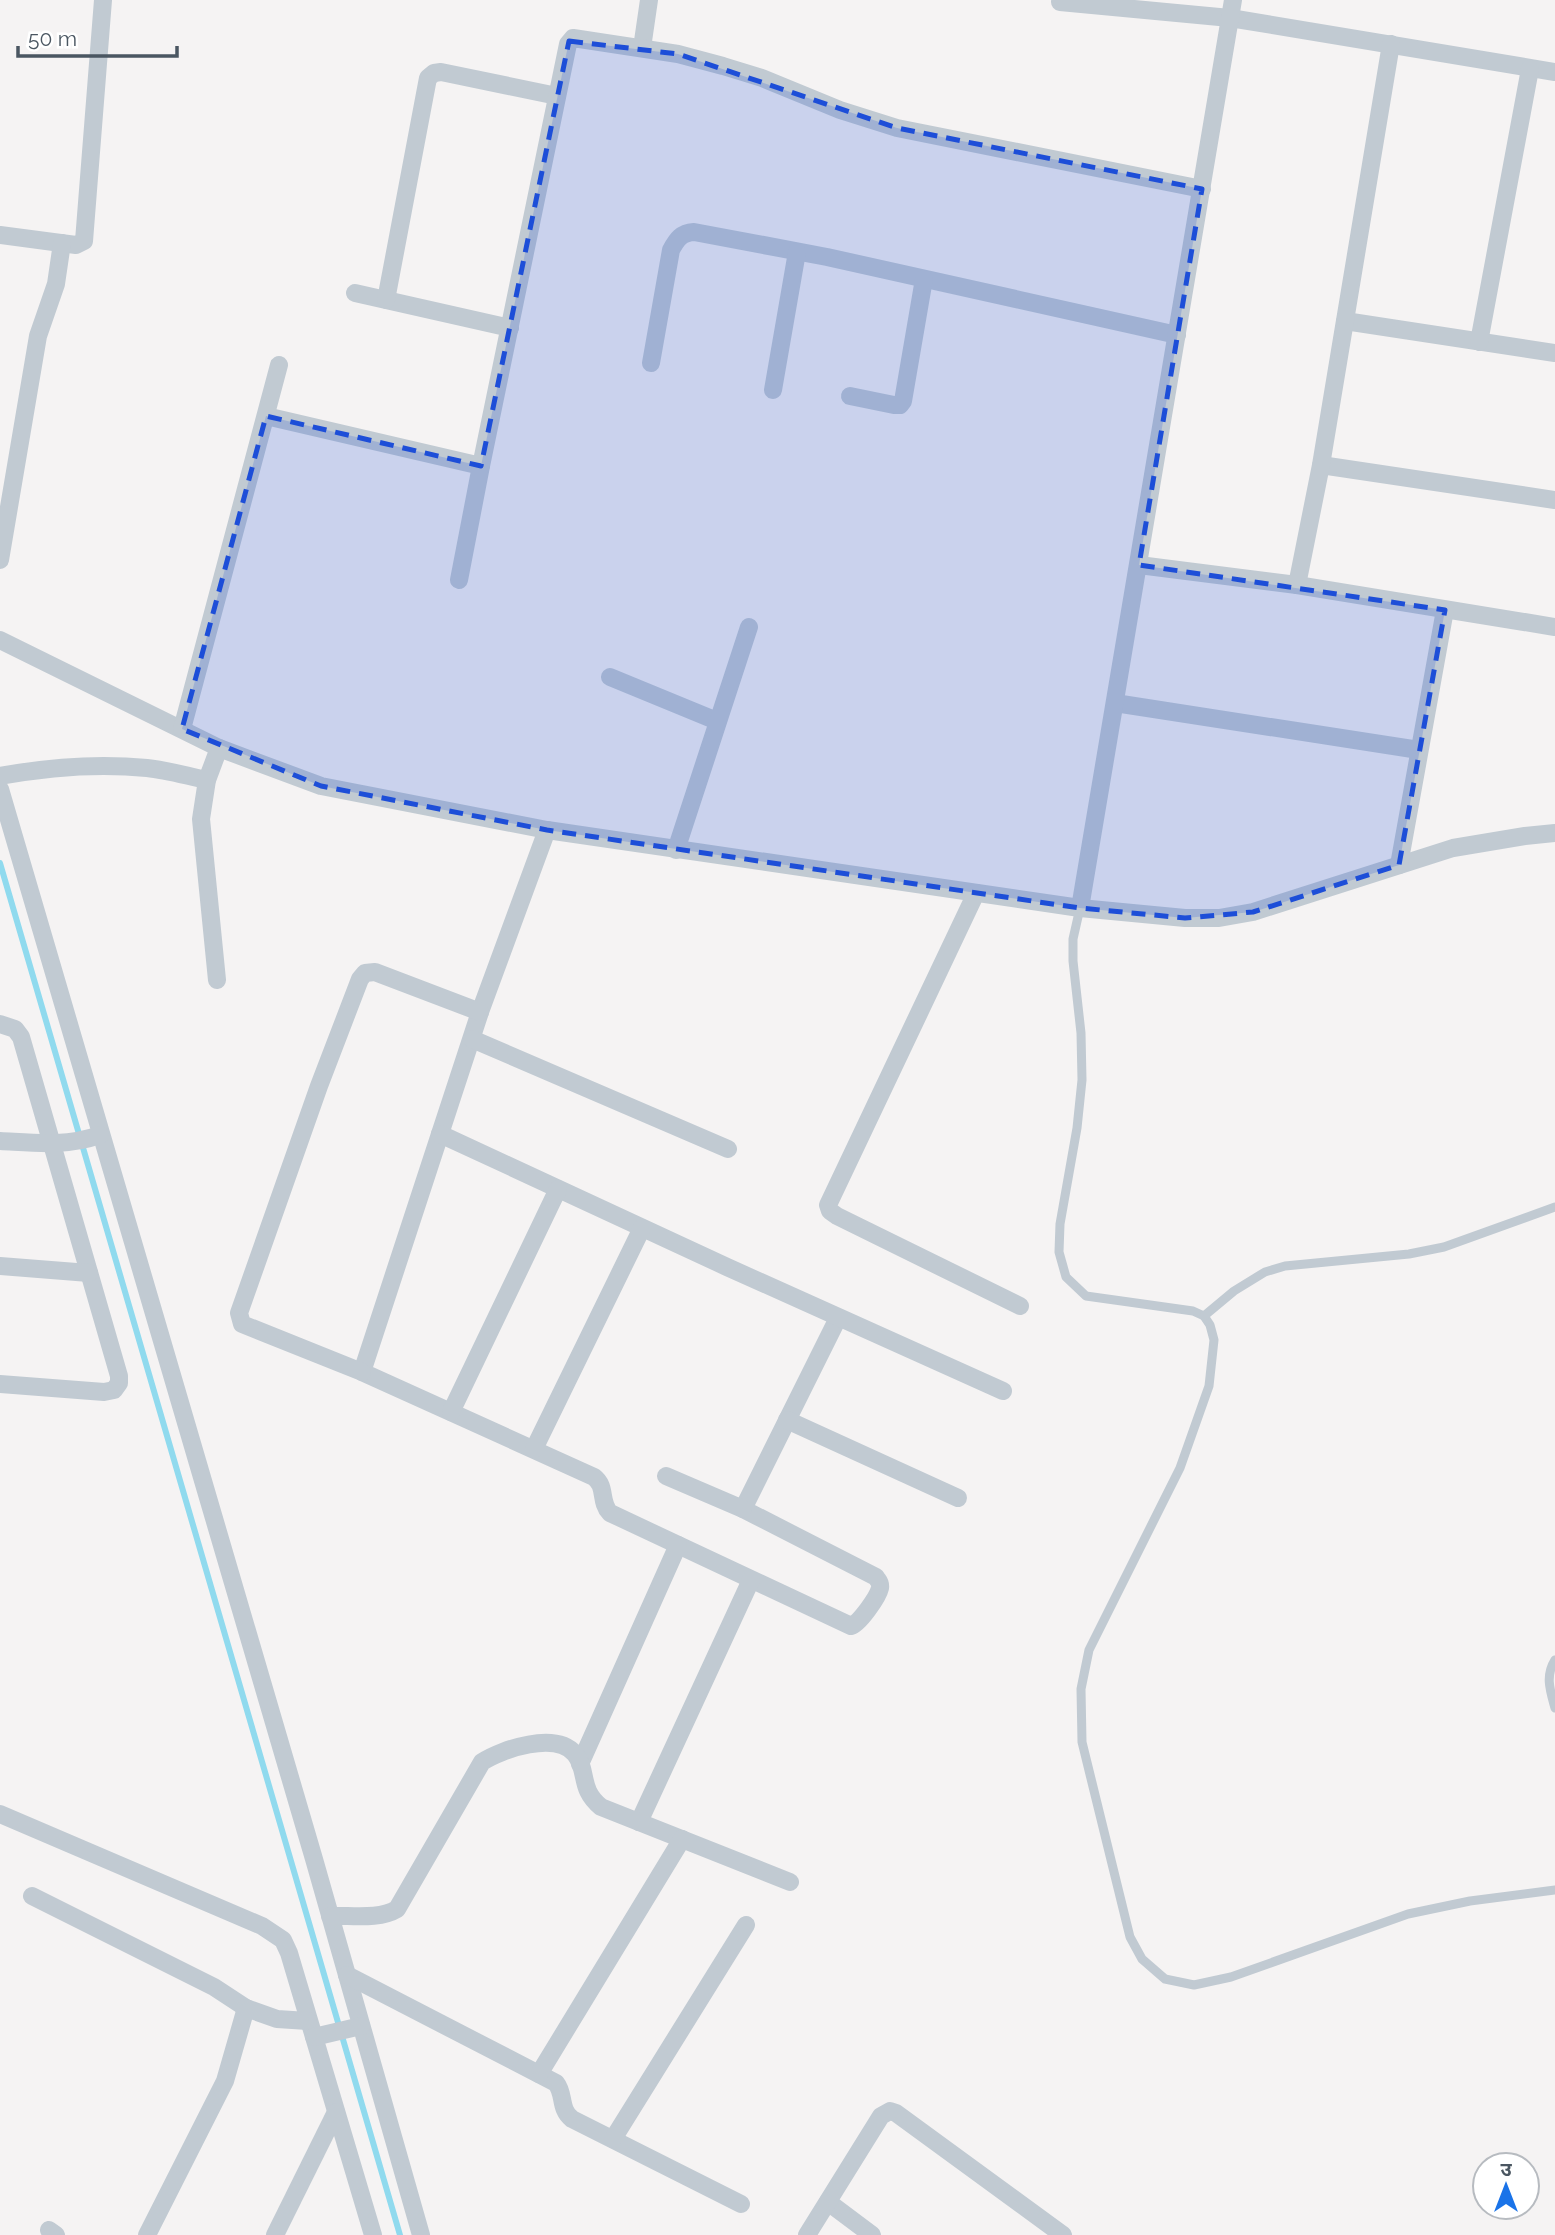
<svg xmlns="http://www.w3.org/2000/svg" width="1555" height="2235" viewBox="0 0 1555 2235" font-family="Raleway,'Noto Sans Devanagari',sans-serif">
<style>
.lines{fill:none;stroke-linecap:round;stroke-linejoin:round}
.stream{stroke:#90daee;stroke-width:6}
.lane{stroke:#c1cad2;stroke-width:9}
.street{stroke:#c1cad2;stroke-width:18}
.marked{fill:#1d4ed8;fill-opacity:0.2;stroke:#1d4ed8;stroke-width:5;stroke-dasharray:14 9;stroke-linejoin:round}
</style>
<rect width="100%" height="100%" fill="#f5f3f3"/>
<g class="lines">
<polyline class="stream" points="0,863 400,2235"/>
<g class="lane">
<polyline points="1080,908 1073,939 1073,961 1081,1033 1082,1080 1077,1128 1060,1224 1059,1252 1066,1277 1086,1296 1193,1311 1204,1316 1210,1325 1214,1340 1209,1386 1180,1468 1089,1650 1081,1689 1082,1742 1130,1937 1142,1959 1165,1979 1194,1985 1231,1977 1408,1914 1470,1901 1555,1890"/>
<polyline points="1204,1316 1234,1291 1265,1272 1285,1266 1409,1254 1444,1247 1555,1207"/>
<path d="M 1555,1660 C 1545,1676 1550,1690 1555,1708"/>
</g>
<g class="street">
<polyline points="1060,2 1230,18 1555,72"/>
<polyline points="642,48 649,0"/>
<polyline points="0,235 76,245 84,241 103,0"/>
<polyline points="355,293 510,328"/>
<polyline points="386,300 428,78 434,73 441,72 557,96"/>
<polyline points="1345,321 1555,353"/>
<polyline points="1479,342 1530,69"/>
<path d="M 651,363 L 671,250 C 677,239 681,233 694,232 L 827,257 L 1177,335"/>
<polyline points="773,390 797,252"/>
<polyline points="850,396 894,405 900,405 903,401 924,279"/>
<polyline points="266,416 481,466 568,44 573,38 678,54 723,66 762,78 840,110 897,128 1202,189"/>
<polyline points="1321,465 1555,500"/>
<polyline points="0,560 38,336 56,284 62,243"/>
<polyline points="1139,565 1297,585 1555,627"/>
<polyline points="459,580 481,466"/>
<polyline points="1297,585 1321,465 1391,44"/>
<polyline points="0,640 219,748 321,786 547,830 1080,908 1185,918 1219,918 1253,912 1453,848 1525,836 1555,833"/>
<polyline points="610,677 717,721"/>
<polyline points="1115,703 1419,750"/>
<polyline points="182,729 279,365"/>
<path d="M 0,776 C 49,767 97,763 147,768 C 167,770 187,776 207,780"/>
<polyline points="0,789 314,1859 421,2235"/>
<path d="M 547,830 L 480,1012 L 362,1372 L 594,1477 C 607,1487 599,1501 610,1513 L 851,1626 C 859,1624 878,1597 880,1588 C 881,1582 878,1581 876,1577 L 743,1509 L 838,1318"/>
<polyline points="676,850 749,627"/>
<polyline points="1399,865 1445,610"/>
<polyline points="976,893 828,1205 830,1211 837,1216 1020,1306"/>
<polyline points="1080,908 1233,0"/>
<polyline points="217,980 201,819 207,780 219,748"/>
<polyline points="0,1024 15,1029 21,1037 119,1376 119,1383 114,1390 104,1392 0,1384"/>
<polyline points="472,1039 728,1149"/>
<polyline points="440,1134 727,1267 1003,1391"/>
<path d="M 0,1141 C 36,1143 65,1147 100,1135"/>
<polyline points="0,1266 89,1273"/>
<polyline points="362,1372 242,1324 239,1313 319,1086 360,979 365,973 375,972 480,1012"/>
<polyline points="451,1412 558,1189"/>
<polyline points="787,1420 958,1498"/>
<polyline points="534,1449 642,1228"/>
<polyline points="666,1476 743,1509"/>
<polyline points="580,1764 678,1545"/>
<polyline points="0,1814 262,1926 283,1940 289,1953 373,2235"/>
<polyline points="639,1822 751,1580"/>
<polyline points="32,1896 214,1987 246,2008 277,2019 308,2021"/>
<path d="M 330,1916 C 350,1915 379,1920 397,1909 L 482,1762 C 502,1749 556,1731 575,1754 C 589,1772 578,1788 601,1807 L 790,1882"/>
<path d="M 347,1975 L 556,2083 C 565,2094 559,2109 572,2119 L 741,2204"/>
<polyline points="314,2037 361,2026"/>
<polyline points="539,2074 682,1839"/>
<polyline points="613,2139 746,1925"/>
<polyline points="828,2202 872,2235"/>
<polyline points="49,2230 56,2235"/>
<polyline points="147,2235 225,2081 246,2008"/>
<polyline points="275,2235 336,2112"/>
<polyline points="807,2235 881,2116 890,2111 896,2113 1063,2235"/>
</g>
</g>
<path class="marked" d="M 569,41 L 678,54 L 897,128 L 1202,189 L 1139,565 L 1445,610 L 1399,865 L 1253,912 L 1185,918 L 1080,908 L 547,830 L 321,786 L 182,729 L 266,416 L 481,466 Z"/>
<g transform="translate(1506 2186)"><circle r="33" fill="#ffffff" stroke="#b7bbc0" stroke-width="2"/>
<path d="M0-5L12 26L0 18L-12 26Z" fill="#1a73e8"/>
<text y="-10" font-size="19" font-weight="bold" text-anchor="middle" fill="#4a5661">उ</text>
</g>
<path d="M18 46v10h159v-10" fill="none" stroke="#4a5661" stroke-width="3.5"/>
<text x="28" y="46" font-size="21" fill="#4a5661" stroke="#ffffff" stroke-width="5" paint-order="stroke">50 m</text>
</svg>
